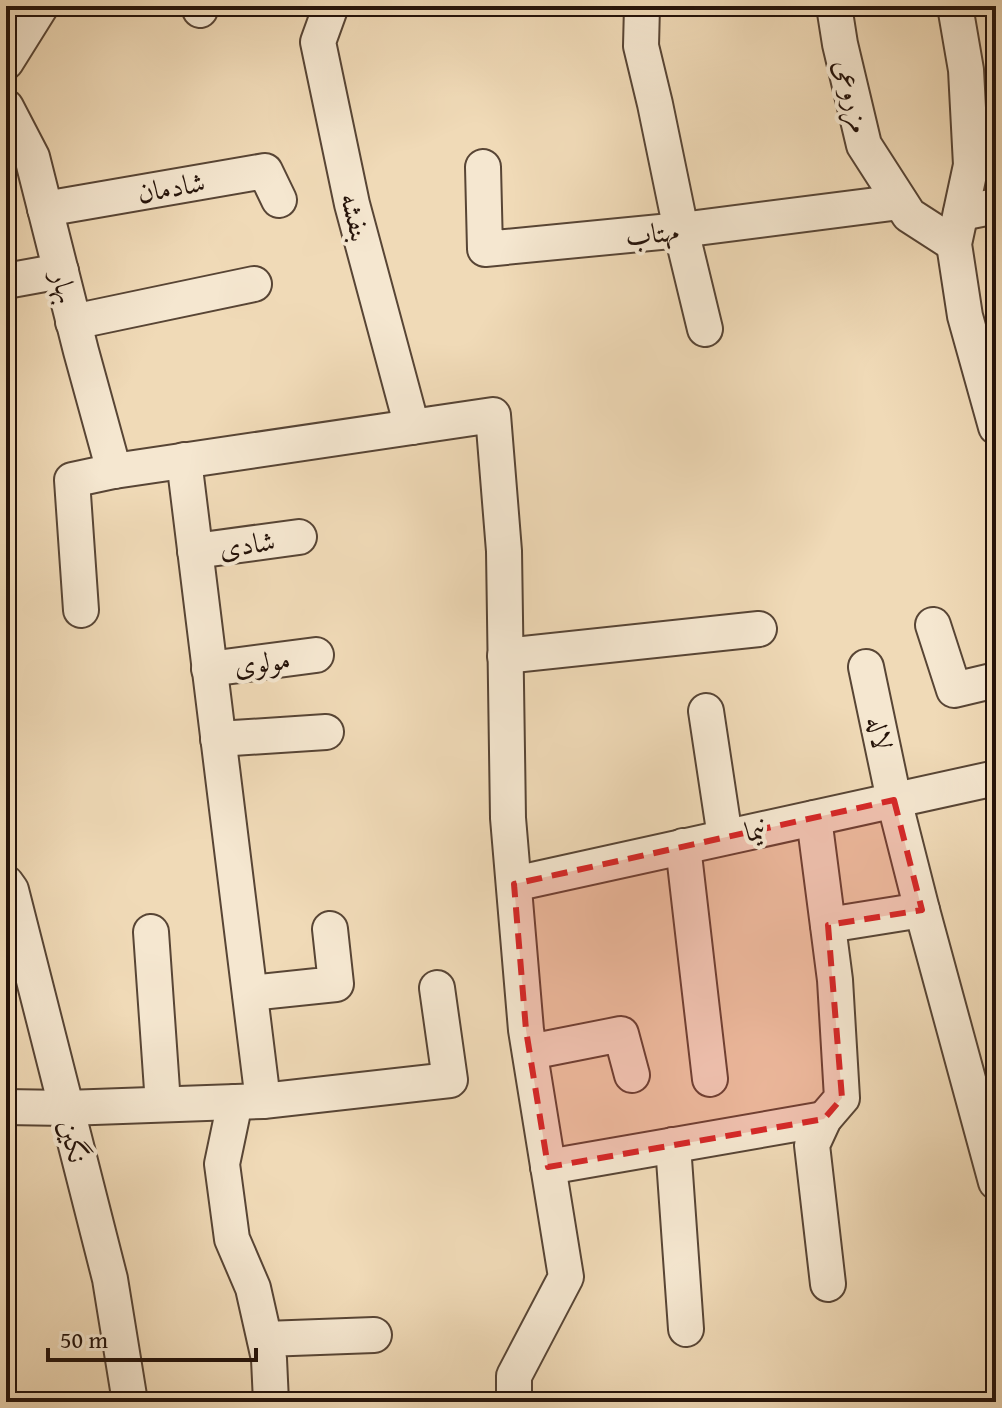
<svg xmlns="http://www.w3.org/2000/svg" width="1002" height="1408" viewBox="0 0 1002 1408" font-family="'Gentium Book Plus',Amiri,serif">
<style>
.lines{fill:none;stroke-linecap:round;stroke-linejoin:round}
.minor-casing{stroke:#584535;stroke-width:38}
.minor{stroke:#f5e7d0;stroke-width:34}
.marked{fill:#d62828;fill-opacity:0.2;stroke:#d62828;stroke-width:6;stroke-dasharray:16 10;stroke-linejoin:round}
.labels{text-anchor:middle;stroke-width:8;stroke-linejoin:round;paint-order:stroke}
.street-label{font-size:28px;fill:#25130a;stroke:#f5e7d0}
</style>
<rect width="100%" height="100%" fill="#f0dab7"/>
<filter id="stains"><feTurbulence type="fractalNoise" baseFrequency=".0025" numOctaves="4"/><feColorMatrix values="0 0 0 0 .2 0 0 0 0 .09 0 0 0 0 .02 0 0 0 .5 -.17"/></filter>
<radialGradient id="worn" r=".72"><stop offset=".6" stop-color="#630" stop-opacity="0"/><stop offset="1" stop-color="#630" stop-opacity=".3"/></radialGradient>
<g class="lines">
<defs>
<g id="minor">
<polyline points="199,6 200,10"/>
<polyline points="331,6 318,42 352,204 412,427"/>
<polyline points="642,6 641,46 655,104 681,230 705,329"/>
<polyline points="834,6 840,44 864,145 909,215 954,244"/>
<polyline points="955,6 966,70 971,165 954,244 965,316 996,427"/>
<polyline points="6,62 41,6"/>
<polyline points="6,107 32,157 81,351 114,471"/>
<polyline points="483,167 485,249 681,230 900,202"/>
<polyline points="45,209 265,171 279,200"/>
<polyline points="961,213 996,206"/>
<polyline points="6,281 61,271"/>
<polyline points="73,322 254,284"/>
<polyline points="184,460 263,1101"/>
<polyline points="195,551 299,537"/>
<polyline points="81,610 72,480 114,471 493,415 504,551 508,818 526,1030 566,1277 514,1376 514,1402"/>
<polyline points="933,625 954,690 996,680"/>
<polyline points="505,656 759,629"/>
<polyline points="866,667 894,800 922,910 996,1182"/>
<polyline points="209,669 316,655"/>
<polyline points="706,711 725,837"/>
<polyline points="218,739 326,732"/>
<polyline points="814,818 835,980 842,1098 824,1119 812,1145 828,1284"/>
<polyline points="683,846 710,1079"/>
<polyline points="6,883 11,890 110,1279 130,1402"/>
<polyline points="514,884 996,778"/>
<polyline points="828,925 922,910"/>
<polyline points="151,932 163,1104"/>
<polyline points="250,993 336,984 330,929"/>
<polyline points="530,1052 621,1034 632,1075"/>
<polyline points="235,1102 222,1164 232,1239 253,1288 269,1359 271,1402"/>
<polyline points="6,1107 66,1108 263,1101 450,1080 437,988"/>
<polyline points="673,1145 686,1329"/>
<polyline points="548,1167 824,1119"/>
<polyline points="265,1339 374,1335"/>
</g>
</defs>
<use href="#minor" class="minor-casing"/>
<use href="#minor" class="minor"/>
</g>
<path class="marked" d="M 894,800 L 922,910 L 828,925 L 842,1098 L 824,1119 L 548,1167 L 526,1030 L 514,884 Z"/>
<g class="labels">
<g class="street-label">
<text transform="translate(853 96) rotate(76)" y="10">مزروعی</text>
<text transform="translate(171 187) rotate(-10)" y="10">شادمان</text>
<text transform="translate(356 217) rotate(76)" y="10">بنفشه</text>
<text transform="translate(652 233) rotate(-6)" y="10">مهتاب</text>
<text transform="translate(65 287) rotate(76)" y="10">بهار</text>
<text transform="translate(247 544) rotate(-8)" y="10">شادی</text>
<text transform="translate(262 662) rotate(-7)" y="10">مولوی</text>
<text transform="translate(880 733) rotate(78)" y="10">لاله</text>
<text transform="translate(755 830) rotate(-12)" y="10">نیما</text>
<text transform="translate(74 1141) rotate(76)" y="10">نگین</text>
</g>
</g>
<rect width="1002" height="1408" fill="none" stroke="#f0dab7" stroke-width="32"/>
<rect x="8" y="8" width="986" height="1392" fill="none" stroke="#25130a" stroke-width="4"/>
<rect x="16" y="16" width="970" height="1376" fill="none" stroke="#25130a" stroke-width="2"/>
<path d="M48 1348v12h208v-12" fill="none" stroke="#25130a" stroke-width="4"/>
<text x="60" y="1348" font-size="24" fill="#25130a" stroke="#f5e7d0" stroke-width="6" paint-order="stroke">50 m</text>
<rect width="100%" height="100%" filter="url(#stains)"/>
<rect width="100%" height="100%" fill="url(#worn)"/>
</svg>
